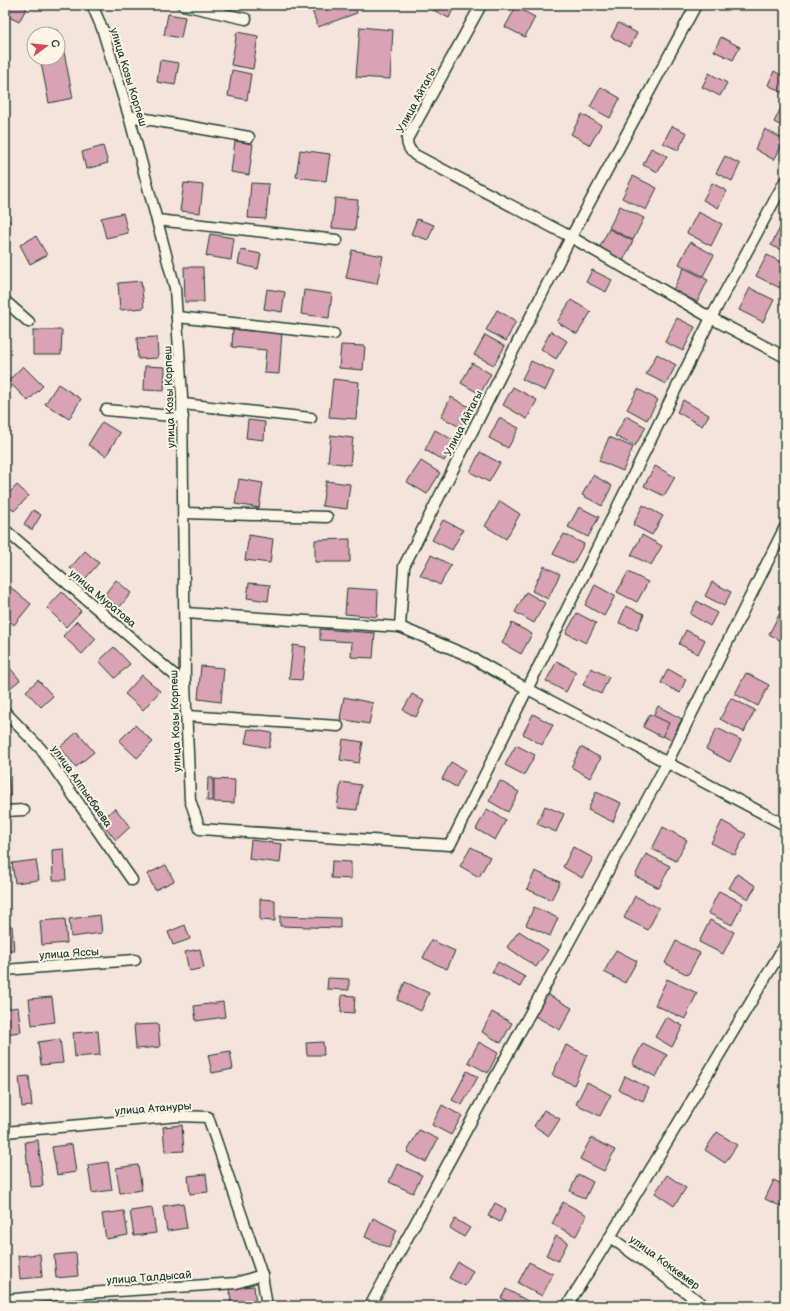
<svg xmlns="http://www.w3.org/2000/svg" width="790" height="1311" viewBox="0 0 790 1311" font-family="'Balsamiq Sans',sans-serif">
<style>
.building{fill:#d9a2b5;stroke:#1f3d34}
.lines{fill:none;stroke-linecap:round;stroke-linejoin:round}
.street-casing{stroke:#1f3d34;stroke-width:13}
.street{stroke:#fcf5e5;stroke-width:10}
.labels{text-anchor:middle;stroke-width:4;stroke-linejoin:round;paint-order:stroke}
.street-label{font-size:11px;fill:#1f3d34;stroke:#fcf5e5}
</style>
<rect width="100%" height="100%" fill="#f5e4db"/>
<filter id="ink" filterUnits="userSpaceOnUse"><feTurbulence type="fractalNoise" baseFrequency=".025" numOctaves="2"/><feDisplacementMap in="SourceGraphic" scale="8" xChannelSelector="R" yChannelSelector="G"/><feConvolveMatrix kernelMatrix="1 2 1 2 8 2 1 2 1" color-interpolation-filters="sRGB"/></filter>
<g filter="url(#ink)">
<g class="building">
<polygon points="5,5 28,5 19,22 5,15"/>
<polygon points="310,5 354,5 357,13 318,27"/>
<polygon points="423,5 455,5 449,18"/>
<polygon points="516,7 535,17 525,37 505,27"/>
<polygon points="168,14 185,17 181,38 164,35"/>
<polygon points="618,23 637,33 630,47 611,37"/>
<polygon points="360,27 393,30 390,79 356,77"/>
<polygon points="57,30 62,47 58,48 58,34 41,34"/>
<polygon points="237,32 258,36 253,69 231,65"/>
<polygon points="721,37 740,47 733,60 714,51"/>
<polygon points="64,52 73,98 49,103 40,58 58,58 58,54"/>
<polygon points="160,60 179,63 175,85 157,82"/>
<polygon points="232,70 251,74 247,100 228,96"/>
<polygon points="774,71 785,77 785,94 768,85"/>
<polygon points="709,73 727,83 720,96 702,87"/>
<polygon points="601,87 620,98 610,118 590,107"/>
<polygon points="784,102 785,103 785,128 774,122"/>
<polygon points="582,114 601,125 590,145 571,134"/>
<polygon points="672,126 687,133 678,150 663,143"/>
<polygon points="765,129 785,140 774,160 755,149"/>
<polygon points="235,141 253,144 249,175 231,172"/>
<polygon points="103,146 108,163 86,169 82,152"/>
<polygon points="651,148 667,156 658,172 643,165"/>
<polygon points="300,150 330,154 326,181 296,177"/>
<polygon points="725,156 740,164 732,181 716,173"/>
<polygon points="633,176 657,188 646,210 622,198"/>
<polygon points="184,183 203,185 200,213 180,211"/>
<polygon points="251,183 269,184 266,219 248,218"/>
<polygon points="712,183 727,191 718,208 703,200"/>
<polygon points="335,198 358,200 355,230 332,228"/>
<polygon points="620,206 644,218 633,240 609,228"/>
<polygon points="698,212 722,224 711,246 687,233"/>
<polygon points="123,213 128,233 106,238 101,218"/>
<polygon points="5,217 10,221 5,227"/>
<polygon points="417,219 434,225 428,240 411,234"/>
<polygon points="782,224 785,225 785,252 771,245"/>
<polygon points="609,229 633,241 622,263 598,250"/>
<polygon points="210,234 234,238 231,260 206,256"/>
<polygon points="36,236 47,255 30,264 20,245"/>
<polygon points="690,242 714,255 703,276 679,264"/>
<polygon points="241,250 261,254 258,269 238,264"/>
<polygon points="352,250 383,256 377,284 346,278"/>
<polygon points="767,255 785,264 785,279 780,288 756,276"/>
<polygon points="184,267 203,267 204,302 185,302"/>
<polygon points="684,268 708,280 697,302 673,290"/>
<polygon points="592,270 612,280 606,292 586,282"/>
<polygon points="141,281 144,308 120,310 118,283"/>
<polygon points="750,288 774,300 763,322 739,310"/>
<polygon points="267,289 285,292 282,312 264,309"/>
<polygon points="304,290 332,294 329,318 301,314"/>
<polygon points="571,300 591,312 577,334 557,322"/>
<polygon points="497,310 516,321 506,341 486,330"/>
<polygon points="677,318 695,327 683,351 665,342"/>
<polygon points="233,328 282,332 279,374 264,373 266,350 232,347"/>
<polygon points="33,330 62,330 61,355 33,355"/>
<polygon points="551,331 567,341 556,359 541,349"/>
<polygon points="485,335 505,346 494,365 474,355"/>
<polygon points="157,337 158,358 138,359 137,338"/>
<polygon points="341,345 365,346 363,370 339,368"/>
<polygon points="657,354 676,365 666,384 646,374"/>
<polygon points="531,361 554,372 545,391 522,379"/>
<polygon points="472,363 491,374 480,394 461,383"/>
<polygon points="23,366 43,386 28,401 8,381"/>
<polygon points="145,366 165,367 164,391 144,390"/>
<polygon points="333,379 359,382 356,419 329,417"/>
<polygon points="58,384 81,399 69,419 45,404"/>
<polygon points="513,387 537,400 527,419 503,405"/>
<polygon points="638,389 658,400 647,420 627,409"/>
<polygon points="451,397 471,408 460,427 441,417"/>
<polygon points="683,400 709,415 702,426 677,412"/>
<polygon points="626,416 646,427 635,446 615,436"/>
<polygon points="499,418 519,428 508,448 489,438"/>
<polygon points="248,420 265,422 264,440 246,438"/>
<polygon points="102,422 120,433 106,456 88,445"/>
<polygon points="435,430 455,441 444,461 425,450"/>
<polygon points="331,435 353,438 350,465 328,462"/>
<polygon points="609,437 633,447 623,471 599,461"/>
<polygon points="480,452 500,463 489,482 470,472"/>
<polygon points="421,461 440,473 427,494 407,482"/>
<polygon points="655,466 675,477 664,496 644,486"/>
<polygon points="593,475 612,486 602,506 582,495"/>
<polygon points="239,479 263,483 259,508 235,504"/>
<polygon points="326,481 350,484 347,509 322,506"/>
<polygon points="17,485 29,496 14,511 5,502 5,497"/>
<polygon points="500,501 520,514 506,539 485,526"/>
<polygon points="643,505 663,516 652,535 633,525"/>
<polygon points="579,507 599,517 588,537 568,527"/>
<polygon points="33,510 41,515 32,530 24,524"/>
<polygon points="443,520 463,530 452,550 432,540"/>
<polygon points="564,534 584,544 573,564 553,554"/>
<polygon points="249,535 273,539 270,563 245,560"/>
<polygon points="642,535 662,546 651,565 631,555"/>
<polygon points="350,539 350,562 315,562 315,540"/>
<polygon points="5,551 9,554 5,559"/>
<polygon points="85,551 99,563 84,580 70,568"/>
<polygon points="431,555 451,565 440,585 420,575"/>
<polygon points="544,566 560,574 548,599 532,591"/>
<polygon points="628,572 648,582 637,602 617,592"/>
<polygon points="116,580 131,593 119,608 104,595"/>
<polygon points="712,582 731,592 724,606 705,596"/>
<polygon points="249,583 270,585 268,601 247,598"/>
<polygon points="595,585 615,596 604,616 585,605"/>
<polygon points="9,586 31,604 14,625 5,617 5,590"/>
<polygon points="347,588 378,590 377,617 345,614"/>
<polygon points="62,592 81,611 66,627 47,608"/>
<polygon points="526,592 545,603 534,623 515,612"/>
<polygon points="697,601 717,613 710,626 690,614"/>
<polygon points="626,606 644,614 637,630 619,623"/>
<polygon points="577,613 596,623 586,643 566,633"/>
<polygon points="780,613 785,615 785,643 769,634"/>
<polygon points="77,621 96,639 82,654 63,636"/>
<polygon points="512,623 532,634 521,654 502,643"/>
<polygon points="320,629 375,633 373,658 351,657 352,642 320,640"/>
<polygon points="686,630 705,640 698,654 679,644"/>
<polygon points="293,645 306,647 302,680 289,679"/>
<polygon points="114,647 130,664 115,678 99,661"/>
<polygon points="557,661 576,672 566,692 546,681"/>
<polygon points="5,662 20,680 5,692"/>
<polygon points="201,666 224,668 221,702 198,699"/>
<polygon points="591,668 609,677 601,694 583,685"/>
<polygon points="668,669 686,679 680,693 661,683"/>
<polygon points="746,673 769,685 758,706 735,694"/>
<polygon points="142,675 160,691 143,710 125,694"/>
<polygon points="38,680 53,696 41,707 26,691"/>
<polygon points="412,694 424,701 416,717 403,710"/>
<polygon points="344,697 373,703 369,724 340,719"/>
<polygon points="731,698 755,710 744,732 720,719"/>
<polygon points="658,706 682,719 671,740 647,728"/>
<polygon points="533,714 553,725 542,745 523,734"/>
<polygon points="650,714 669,723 662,737 643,727"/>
<polygon points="135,725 153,742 137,758 119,741"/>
<polygon points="717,728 741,740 730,762 706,749"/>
<polygon points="248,729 272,733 269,748 245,743"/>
<polygon points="77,732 94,752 76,767 60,747"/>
<polygon points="343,739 363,742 359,763 340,760"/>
<polygon points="516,745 535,755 524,775 505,765"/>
<polygon points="581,747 601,758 590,778 571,767"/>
<polygon points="451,762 465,770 456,787 442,779"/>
<polygon points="8,773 10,795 5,796 5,774"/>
<polygon points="208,778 213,778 213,801 207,801"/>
<polygon points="214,779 235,780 234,803 214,802"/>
<polygon points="500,781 519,792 508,812 489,801"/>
<polygon points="341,782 361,785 357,810 337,808"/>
<polygon points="596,792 621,803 613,822 588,810"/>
<polygon points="545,806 564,814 556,832 537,824"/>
<polygon points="115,808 130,827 116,840 100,821"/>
<polygon points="487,809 506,820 495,840 476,829"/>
<polygon points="722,821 746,834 735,855 711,843"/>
<polygon points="663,827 687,840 676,861 652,849"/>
<polygon points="251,840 282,844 280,863 249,859"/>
<polygon points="471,847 490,857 479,877 460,866"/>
<polygon points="573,847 593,858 582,878 563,867"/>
<polygon points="64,849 66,880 53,880 52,850"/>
<polygon points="646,854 670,866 659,888 635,876"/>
<polygon points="36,860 39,880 15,883 12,863"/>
<polygon points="332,861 351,862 351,879 331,878"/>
<polygon points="166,865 174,881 155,890 147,874"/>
<polygon points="535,871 560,882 551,900 527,889"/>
<polygon points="737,874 756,886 748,899 729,888"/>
<polygon points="719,891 743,903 732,925 708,913"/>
<polygon points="635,896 659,908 648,930 624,918"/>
<polygon points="260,899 275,900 275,921 260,920"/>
<polygon points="534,907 558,918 550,936 526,925"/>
<polygon points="100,915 102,933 71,937 69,919"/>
<polygon points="280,916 340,918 340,928 280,926"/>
<polygon points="65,919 67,943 42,945 40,921"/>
<polygon points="710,920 734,932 723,954 699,942"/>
<polygon points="185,925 190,939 173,945 168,932"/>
<polygon points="5,926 12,926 14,950 5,950"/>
<polygon points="519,931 548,950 536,967 507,947"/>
<polygon points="431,940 455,951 447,969 423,958"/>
<polygon points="676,941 700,953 688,975 665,963"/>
<polygon points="200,949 204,968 189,971 185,952"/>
<polygon points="616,950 637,961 625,983 604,972"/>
<polygon points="498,962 525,977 520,987 492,972"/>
<polygon points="328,978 349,979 349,990 327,989"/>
<polygon points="667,979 697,993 685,1019 655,1005"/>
<polygon points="405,982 429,993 421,1011 397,1000"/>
<polygon points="545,993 572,1008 560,1030 533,1015"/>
<polygon points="342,995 355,996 354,1013 341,1012"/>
<polygon points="52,997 55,1022 32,1025 29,999"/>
<polygon points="223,1002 225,1017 196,1021 194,1006"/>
<polygon points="18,1007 21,1032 5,1034 5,1009"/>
<polygon points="492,1012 512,1023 501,1043 482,1032"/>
<polygon points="666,1017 683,1026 672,1047 655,1037"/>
<polygon points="158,1024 160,1047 136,1049 134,1025"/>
<polygon points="98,1031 100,1055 75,1057 73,1033"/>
<polygon points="60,1039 63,1063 41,1065 38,1042"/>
<polygon points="323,1042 324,1055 307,1055 306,1043"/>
<polygon points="479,1042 498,1053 488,1073 468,1062"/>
<polygon points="643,1043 667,1055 656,1077 632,1064"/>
<polygon points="566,1045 587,1055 574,1085 552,1075"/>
<polygon points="230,1051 233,1069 212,1073 208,1055"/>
<polygon points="467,1071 478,1077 462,1105 452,1100"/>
<polygon points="29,1076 32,1106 22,1107 19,1077"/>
<polygon points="625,1076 649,1088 643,1101 619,1090"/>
<polygon points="587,1082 611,1095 600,1116 576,1104"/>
<polygon points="442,1105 462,1116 451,1135 432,1125"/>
<polygon points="544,1110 560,1119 549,1136 534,1126"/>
<polygon points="182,1125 184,1151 165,1152 163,1127"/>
<polygon points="419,1130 438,1139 426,1162 407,1152"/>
<polygon points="717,1132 737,1145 725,1163 705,1150"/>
<polygon points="591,1138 615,1150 604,1171 580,1159"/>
<polygon points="38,1140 43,1186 30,1187 25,1142"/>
<polygon points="72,1144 76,1172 57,1175 52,1147"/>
<polygon points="108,1162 112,1190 92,1193 88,1165"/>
<polygon points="397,1164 422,1175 413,1193 389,1182"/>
<polygon points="138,1165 142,1190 120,1193 116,1168"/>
<polygon points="206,1174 208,1192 190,1194 188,1176"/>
<polygon points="578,1174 593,1182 585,1199 570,1191"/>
<polygon points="667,1175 686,1188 674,1206 655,1193"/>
<polygon points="774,1180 785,1186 785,1199 782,1207 765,1199"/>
<polygon points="563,1202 587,1215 576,1236 552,1224"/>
<polygon points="183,1203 187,1228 167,1231 163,1206"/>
<polygon points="495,1203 506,1209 500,1222 488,1216"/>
<polygon points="152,1208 156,1233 134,1236 130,1211"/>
<polygon points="124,1211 128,1235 106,1239 102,1214"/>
<polygon points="373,1218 397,1230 389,1248 365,1237"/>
<polygon points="455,1219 470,1228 464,1237 450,1228"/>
<polygon points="556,1236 568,1242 558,1261 546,1255"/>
<polygon points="76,1253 78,1276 56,1278 54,1255"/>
<polygon points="40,1254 42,1277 20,1279 18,1256"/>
<polygon points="458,1262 473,1271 465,1286 449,1278"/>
<polygon points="529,1262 553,1274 542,1296 518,1283"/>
<polygon points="254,1286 256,1306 231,1306 230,1288"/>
<polygon points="506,1289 535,1305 534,1306 516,1306 501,1298"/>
<polygon points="465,1300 477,1306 461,1306"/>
<polygon points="52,1304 53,1306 32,1306"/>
</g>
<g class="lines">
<defs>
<g id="street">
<polyline points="92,5 102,28 129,116 175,288 182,397 185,684 190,800 200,829 450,845 711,318 785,181"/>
<polyline points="183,5 246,19"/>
<path d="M 481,5 L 407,139 C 407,146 409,150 415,155 L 571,237 L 711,318 L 785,357"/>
<polyline points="129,116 249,137"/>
<polyline points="157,220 337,240"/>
<polyline points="5,301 29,322"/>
<polyline points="177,317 334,334"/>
<polyline points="183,404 311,418"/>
<polyline points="106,410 183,417"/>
<polyline points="184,513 327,517"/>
<polyline points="5,530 185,684"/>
<polyline points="185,613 400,627 469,656 509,679 785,825"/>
<polyline points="400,627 404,566 571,237 696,5"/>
<polyline points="5,712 41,749 132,880"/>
<polyline points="187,716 338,726"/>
<polyline points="5,811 24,810"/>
<polyline points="5,970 135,960"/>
<polyline points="5,1132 179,1116 208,1117 262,1275"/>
<polyline points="610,1237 705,1306"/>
<polyline points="5,1300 59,1295 236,1283 262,1275 267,1306"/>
<polyline points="370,1306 667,763 785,527"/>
<polyline points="567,1306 610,1237 785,945"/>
</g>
</defs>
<use href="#street" class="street-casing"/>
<use href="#street" class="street"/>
</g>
</g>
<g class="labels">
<g class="street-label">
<text transform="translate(129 77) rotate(73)" y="4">улица Козы Корпеш</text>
<text transform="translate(416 100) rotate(-62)" y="4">Улица Айтагы</text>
<text transform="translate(169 397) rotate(-92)" y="4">улица Козы Корпеш</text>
<text transform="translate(463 423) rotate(-63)" y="4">Улица Айтагы</text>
<text transform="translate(103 598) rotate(40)" y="4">улица Муратова</text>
<text transform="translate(175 721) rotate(-92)" y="4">улица Козы Корпеш</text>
<text transform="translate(82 786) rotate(55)" y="4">улица Алпысбаева</text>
<text transform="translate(69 953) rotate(-4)" y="4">улица Яссы</text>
<text transform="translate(153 1108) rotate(-4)" y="4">улица Атануры</text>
<text transform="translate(665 1262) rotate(36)" y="4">улица Коккемер</text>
<text transform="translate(149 1277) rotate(-4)" y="4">улица Талдысай</text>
</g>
</g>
<rect width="790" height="1311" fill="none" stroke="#fcf5e5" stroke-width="20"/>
<rect x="10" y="10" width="770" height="1291" fill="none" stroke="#1f3d34" stroke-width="1.5" filter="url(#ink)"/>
<g transform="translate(46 46) rotate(75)"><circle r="19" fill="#fcf5e5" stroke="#a4ab9e"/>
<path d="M0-3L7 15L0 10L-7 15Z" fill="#d1495b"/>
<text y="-6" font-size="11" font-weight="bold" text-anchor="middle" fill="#1f3d34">С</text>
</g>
</svg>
